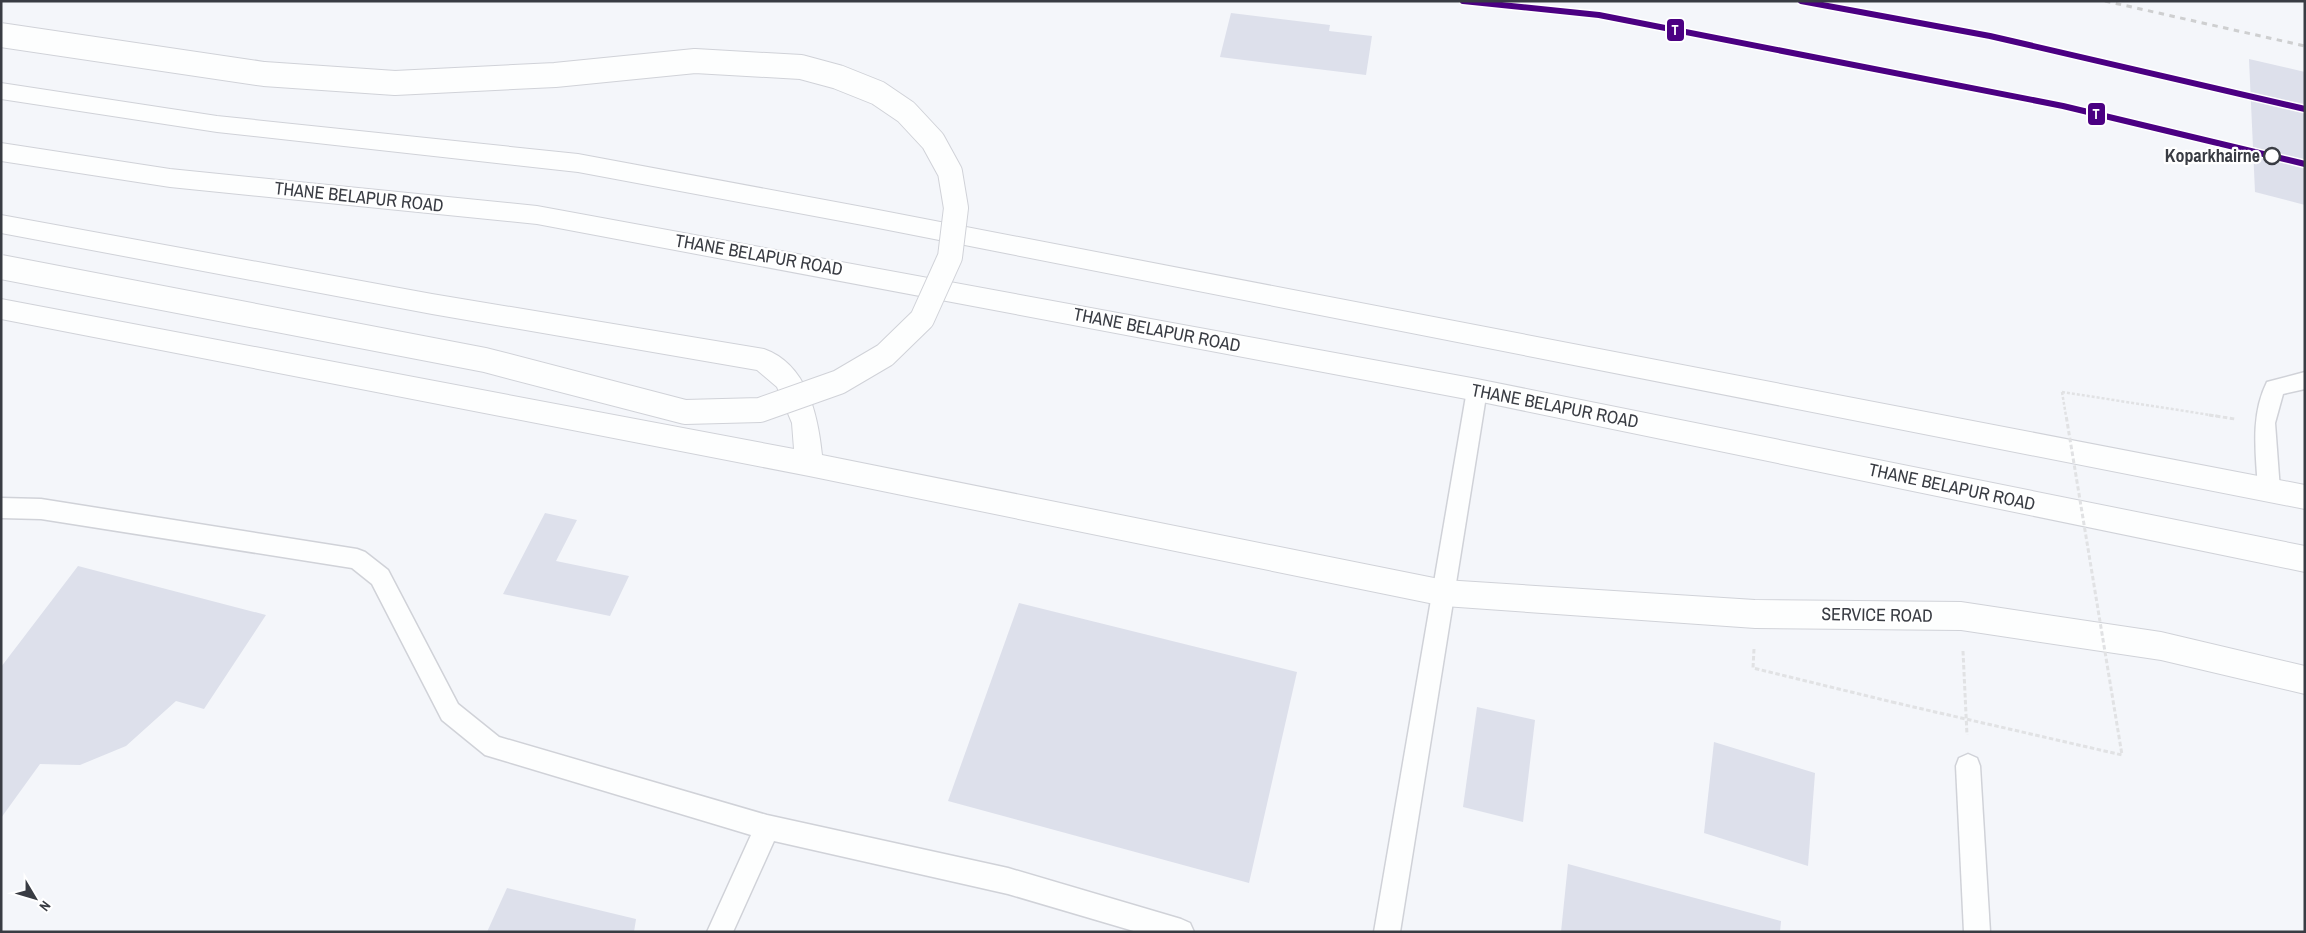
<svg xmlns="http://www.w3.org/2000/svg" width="2306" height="933" viewBox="0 0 2306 933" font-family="'Archivo Narrow',sans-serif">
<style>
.building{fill:#dde0eb}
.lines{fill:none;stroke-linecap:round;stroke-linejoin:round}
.lane-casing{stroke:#d0d2d8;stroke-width:3}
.secondary-casing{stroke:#d0d2d8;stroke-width:2}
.primary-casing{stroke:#d0d2d8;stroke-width:2}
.path-far1{stroke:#e1e2e4;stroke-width:2.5;stroke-dasharray:3 2;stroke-linecap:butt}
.path{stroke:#e1e2e4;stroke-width:3;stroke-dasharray:4.5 2.5;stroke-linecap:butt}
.lane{fill:#fdfefe;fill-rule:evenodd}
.secondary{fill:#fdfefe;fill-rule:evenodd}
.primary{fill:#fdfefe;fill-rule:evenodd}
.rail{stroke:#cecfd0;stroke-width:3;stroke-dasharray:5.5 5.5;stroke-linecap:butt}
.primary-bridge-casing{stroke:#d0d2d8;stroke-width:26;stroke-linecap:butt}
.path-bridge-far1{stroke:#e1e2e4;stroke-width:2.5;stroke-dasharray:3 2;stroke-linecap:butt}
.path-bridge{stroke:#e1e2e4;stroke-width:3;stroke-dasharray:4.5 2.5;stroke-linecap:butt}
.primary-bridge{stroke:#fdfefe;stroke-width:24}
.rail-1-casing{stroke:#fff;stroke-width:9}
.rail-1{stroke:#4b0082;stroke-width:6}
.stop-dot{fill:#fff;stroke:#393c43;stroke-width:2.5}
.labels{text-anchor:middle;stroke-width:4.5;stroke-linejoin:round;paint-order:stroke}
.stop-label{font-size:18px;font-weight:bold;fill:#393c43;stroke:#fff;text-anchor:end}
.street-label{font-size:18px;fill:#393c43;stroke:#fff}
.line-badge{stroke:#fff;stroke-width:2}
.badge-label{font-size:14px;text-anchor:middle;font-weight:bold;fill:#fff}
</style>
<rect width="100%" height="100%" fill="#f4f6fa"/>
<g class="building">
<polygon points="1231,13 1330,25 1329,31 1372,36 1366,75 1220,57"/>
<polygon points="2249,59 2305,72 2305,205 2255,192"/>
<polygon points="545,513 577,520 556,561 629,576 610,616 503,594"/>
<polygon points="78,566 266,615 204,709 176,701 126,746 80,765 40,764 1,818 1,667"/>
<polygon points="1019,603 1297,672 1249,883 948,801"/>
<polygon points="1477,707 1535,720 1523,822 1463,807"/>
<polygon points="1714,742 1815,773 1808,866 1704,833"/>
<polygon points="1568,864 1781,921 1780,932 1561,932"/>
<polygon points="507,888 636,919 634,932 487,932"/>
</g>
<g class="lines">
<defs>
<g id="lane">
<path d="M 2305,372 L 2305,389 L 2283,394 L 2275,423 L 2280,490 L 2277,497 L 2269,499 L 2261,497 L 2258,490 C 2256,454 2250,416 2267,382 Z"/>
<polygon points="1477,381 1484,384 1487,390 1400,932 1374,932 1467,390 1470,384"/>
<polygon points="1,498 41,499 357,549 365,552 388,570 458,704 499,737 767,815 1008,868 1181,919 1190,923 1194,932 1137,932 1008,894 774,841 733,932 707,932 751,835 485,755 442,720 372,584 352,568 41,519 1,518"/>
<polygon points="1968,754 1977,758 1980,766 1990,932 1964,932 1956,766 1959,758"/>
</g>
<path id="secondary" d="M 1,215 L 432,294 L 764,349 C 807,364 818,415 822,455 L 1444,580 L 1755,600 L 1961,602 L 2161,632 L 2305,666 L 2305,694 L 2161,660 L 1961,630 L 1755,628 L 1444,606 L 809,476 L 1,319 L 1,299 L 794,449 L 792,423 L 777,387 L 757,370 L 432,314 L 1,233 Z"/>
<g id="primary">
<polygon points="1,83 217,116 578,154 868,208 2305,485 2305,509 868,226 578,172 217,132 1,99"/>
<polygon points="1,143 170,169 537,206 1477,379 2305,546 2305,572 1477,401 537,224 170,187 1,161"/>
</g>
</defs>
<use href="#lane" class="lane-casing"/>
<use href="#secondary" class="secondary-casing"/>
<use href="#primary" class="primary-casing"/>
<polyline class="path-far1" points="2062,392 2217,416"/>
<g class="path">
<polyline points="2209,415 2235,419"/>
<polyline points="1754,649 1753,668 1892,702"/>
<polyline points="1963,651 1967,735"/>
</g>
<use href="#lane" class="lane"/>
<use href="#secondary" class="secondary"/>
<use href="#primary" class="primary"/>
<polyline class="rail" points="2105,1 2305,46"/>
<defs>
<polyline id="primary-bridge" points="1,35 264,74 395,83 555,75 695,61 801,67 838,77 878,93 906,112 933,141 950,172 956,208 950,257 922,319 885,355 839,382 760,410 685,412 485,360 1,267"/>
</defs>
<use href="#primary-bridge" class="primary-bridge-casing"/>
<polyline class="path-bridge-far1" points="2062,392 2066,416"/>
<polyline class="path-bridge" points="1892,702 2122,755 2066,415"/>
<use href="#primary-bridge" class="primary-bridge"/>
<defs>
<g id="rail-1">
<polyline points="1463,1 1599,15 2063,106 2305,164"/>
<polyline points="1801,1 1990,36 2305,109"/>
</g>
</defs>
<use href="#rail-1" class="rail-1-casing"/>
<use href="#rail-1" class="rail-1"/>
</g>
<circle class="stop-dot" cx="2272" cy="156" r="8"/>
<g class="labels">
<g class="stop-label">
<text x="2260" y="162">Koparkhairne</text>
</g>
<g class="street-label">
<text transform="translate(359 197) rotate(6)" y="6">THANE BELAPUR ROAD</text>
<text transform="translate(759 255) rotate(10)" y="6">THANE BELAPUR ROAD</text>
<text transform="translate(1157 330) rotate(11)" y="6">THANE BELAPUR ROAD</text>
<text transform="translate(1555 406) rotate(11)" y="6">THANE BELAPUR ROAD</text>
<text transform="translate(1952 487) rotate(12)" y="6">THANE BELAPUR ROAD</text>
<text transform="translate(1877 615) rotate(1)" y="6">SERVICE ROAD</text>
</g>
</g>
<g class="line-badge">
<rect x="1666" y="18" width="19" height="24" rx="5" fill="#4b0082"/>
<rect x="2087" y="102" width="19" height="24" rx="5" fill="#4b0082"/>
</g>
<g class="badge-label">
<text x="1675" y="35">T</text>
<text x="2096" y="119">T</text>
</g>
<rect width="2306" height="933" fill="none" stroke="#393c43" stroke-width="5"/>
<g transform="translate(35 898) rotate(128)" stroke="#ffffff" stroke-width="4" paint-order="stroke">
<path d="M0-4L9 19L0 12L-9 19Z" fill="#393c43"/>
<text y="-8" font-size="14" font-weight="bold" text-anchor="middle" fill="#393c43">N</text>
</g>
</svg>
